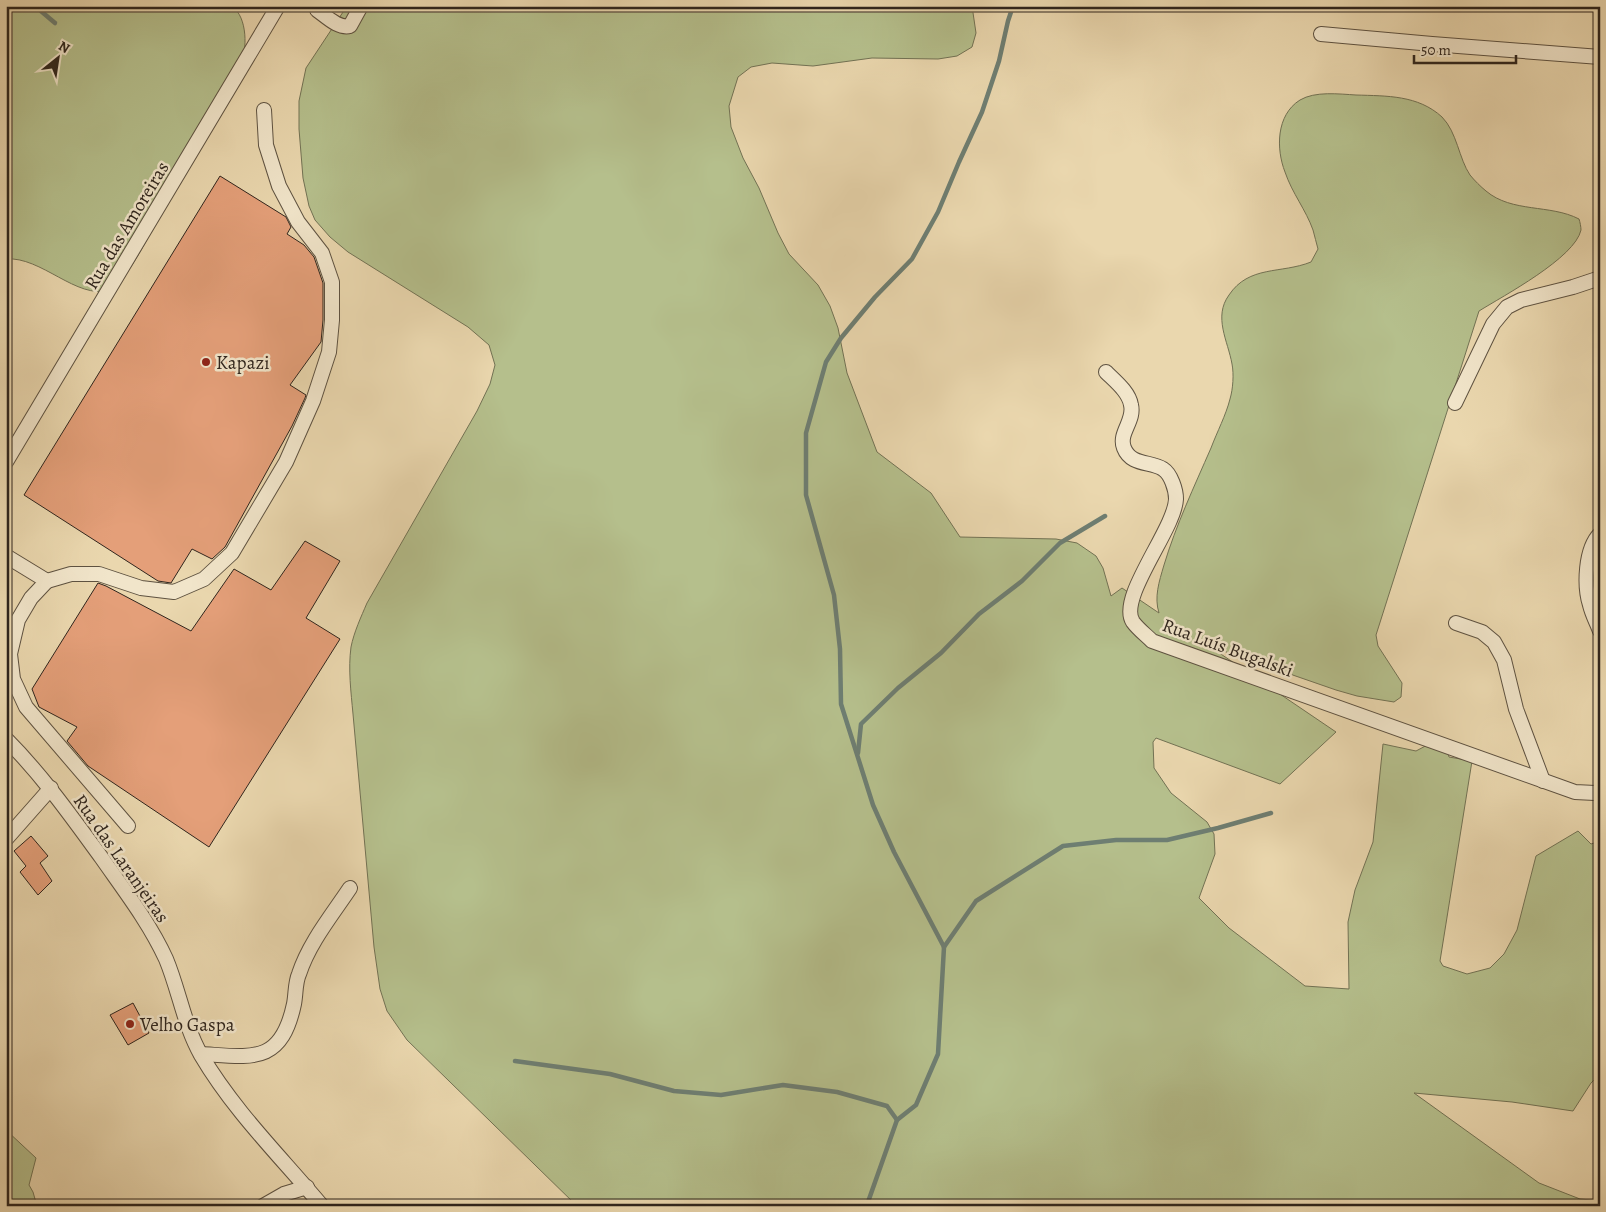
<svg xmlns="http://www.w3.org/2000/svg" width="1606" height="1212" viewBox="0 0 1606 1212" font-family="Alegreya,serif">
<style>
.green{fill:#b5bf8c;stroke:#727254}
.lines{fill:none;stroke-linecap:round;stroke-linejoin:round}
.stream{stroke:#6e7e72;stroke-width:4.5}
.building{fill:#e49f79;stroke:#2f251d}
.minor-casing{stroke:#5e5241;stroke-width:16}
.minor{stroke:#f1e5ca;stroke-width:14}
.poi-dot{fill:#8f2418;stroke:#f1e5ca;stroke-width:2}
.labels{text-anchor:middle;stroke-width:5;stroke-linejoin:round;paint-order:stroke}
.street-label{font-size:19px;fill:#2f251d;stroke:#f1e5ca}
.poi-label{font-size:19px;fill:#2f251d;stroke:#f1e5ca;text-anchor:start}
</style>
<rect width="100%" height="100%" fill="#ead7ae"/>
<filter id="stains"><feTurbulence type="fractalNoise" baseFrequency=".004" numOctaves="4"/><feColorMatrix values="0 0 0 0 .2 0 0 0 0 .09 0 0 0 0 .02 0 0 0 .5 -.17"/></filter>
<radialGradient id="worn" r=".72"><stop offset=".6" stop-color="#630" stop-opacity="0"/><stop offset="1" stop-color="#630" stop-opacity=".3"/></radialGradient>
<g class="green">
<path d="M 6,6 L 232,6 C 248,18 247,49 241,66 C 236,77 228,88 222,99 C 207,125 192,152 178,178 C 163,206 149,239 132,265 C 126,273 119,286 109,290 C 77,300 41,256 6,259 Z"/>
<path d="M 347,6 L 972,6 L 976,33 L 972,47 L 957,56 L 938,59 L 872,58 L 813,66 L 772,63 L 751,67 L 738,77 L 729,106 L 731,127 L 743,158 L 759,188 L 778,233 L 789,254 L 818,285 L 830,306 L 838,328 L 847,373 L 877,452 L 931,493 L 960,537 L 1056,539 L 1077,543 L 1096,556 L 1103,568 L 1111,596 L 1122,588 L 1159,613 C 1154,597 1159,582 1164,565 C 1176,525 1194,487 1211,448 C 1217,432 1226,415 1230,399 C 1233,389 1234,374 1232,364 C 1228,341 1213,317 1229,295 C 1249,265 1281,274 1311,262 L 1318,249 C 1316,243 1315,236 1313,230 C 1306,210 1292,193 1285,172 C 1276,149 1276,115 1300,100 C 1315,91 1339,94 1356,95 C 1387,96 1418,95 1442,117 C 1457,132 1459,159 1470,175 C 1474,180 1481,187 1486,191 C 1512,213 1550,204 1579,219 C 1580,222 1581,227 1581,230 C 1575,258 1503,296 1479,311 L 1376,635 L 1378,646 L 1402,683 L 1401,697 L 1394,702 L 1357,696 L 1336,690 L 1209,646 L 1336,732 L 1280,784 L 1156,738 L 1153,742 L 1154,768 L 1171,793 L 1207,822 L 1214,834 L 1215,854 L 1199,898 L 1229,928 L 1305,986 L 1349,989 L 1348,922 L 1355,890 L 1373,842 L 1383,744 L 1416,751 L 1433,742 L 1447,750 L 1449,757 L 1472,761 L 1440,961 L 1443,966 L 1467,974 L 1490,968 L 1504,954 L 1517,930 L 1536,856 L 1578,831 L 1591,844 L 1600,841 L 1600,1074 L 1591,1083 L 1573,1111 L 1512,1102 L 1414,1093 L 1539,1183 L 1580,1199 L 1592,1200 L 1600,1197 L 1600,1206 L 577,1206 L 407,1040 L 387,1011 L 380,989 L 374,947 L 353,714 C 351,692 348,669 351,647 C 354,632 361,617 367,603 L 477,411 L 490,384 L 495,365 L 489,345 L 468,327 L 348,252 L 330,237 L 315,220 L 309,206 L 303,178 L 299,129 L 299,101 L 306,68 Z"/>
<polygon points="6,1130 36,1158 29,1185 33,1192 37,1206 6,1206"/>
</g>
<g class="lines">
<g class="stream">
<polyline points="35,6 55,23"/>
<polyline points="858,753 861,724 898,688 941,653 979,614 1022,581 1060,543 1105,516"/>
<polyline points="944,947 976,901 1063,846 1116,840 1167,840 1218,828 1271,813"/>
<polyline points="515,1061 610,1074 674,1091 721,1095 783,1085 837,1092 887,1106 897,1120"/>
<polyline points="868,1206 868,1202 897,1120 916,1105 938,1054 944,947 894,852 873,805 841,704 840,649 834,595 806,495 806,433 826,362 841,338 875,297 912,259 938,212 959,162 982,112 999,61 1008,21 1013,6"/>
</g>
</g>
<g class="building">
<polygon points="220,176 286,217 291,227 287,234 304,245 314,257 323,283 323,320 321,342 290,385 306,395 305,398 292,426 225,547 212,559 192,549 171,583 158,581 24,495"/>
<polygon points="305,541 340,561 306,618 340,639 209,847 88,766 67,741 77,727 39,707 32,689 98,583 106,586 191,631 234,569 271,590"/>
<polygon points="31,836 48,856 40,863 52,881 38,895 20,872 26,866 14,851"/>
<polygon points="133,1003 149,1033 128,1045 110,1015"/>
</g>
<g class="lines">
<defs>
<g id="minor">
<path d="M 317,10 C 326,16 338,29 350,26 L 361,6"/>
<polyline points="1321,34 1432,44 1600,57"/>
<path d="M 1106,372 C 1115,381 1129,392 1131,405 C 1135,421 1118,433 1124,448 C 1131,466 1151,461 1163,469 C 1171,474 1176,490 1176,499 C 1175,529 1117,598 1133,622 C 1138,629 1146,635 1152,641 L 1575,792 L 1595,793 L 1600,791"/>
<polyline points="1455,403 1493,324 1507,307 1521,300 1573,287 1600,278"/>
<polyline points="6,462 278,6"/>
<path d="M 1600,534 C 1585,549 1584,586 1590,605 C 1592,614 1597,623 1600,631"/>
<polyline points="6,556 47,581 31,598 18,620 10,654 13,679 26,707 128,826"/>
<polyline points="47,581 71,574 99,574 141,588 174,592 204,579 232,553 286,462 313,401 329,352 332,320 332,282 322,253 298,222 279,186 266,145 264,110"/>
<polyline points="1456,623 1482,632 1494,642 1504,660 1516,709 1543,781"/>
<path d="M 6,739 C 42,775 71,816 101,857 C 124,890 149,922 166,959 C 179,990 184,1025 201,1055 C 234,1111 280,1156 322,1206"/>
<polyline points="6,839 51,788"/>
<path d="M 201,1054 C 252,1057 281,1065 294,1004 C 296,994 295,983 299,974 C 309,943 332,915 350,888"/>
<polyline points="263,1206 284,1194 307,1187"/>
</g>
</defs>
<use href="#minor" class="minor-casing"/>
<use href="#minor" class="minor"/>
</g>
<g class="poi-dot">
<circle cx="206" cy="362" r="5"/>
<circle cx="130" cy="1024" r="5"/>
</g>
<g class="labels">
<g class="street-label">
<text transform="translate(126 225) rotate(-59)" y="7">Rua das Amoreiras</text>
<text transform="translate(1228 647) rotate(20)" y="7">Rua Luís Bugalski</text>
<text transform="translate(122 858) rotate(55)" y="7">Rua das Laranjeiras</text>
</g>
<g class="poi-label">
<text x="216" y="369">Kapazi</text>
<text x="140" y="1031">Velho Gaspa</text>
</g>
</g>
<rect width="1606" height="1212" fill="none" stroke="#ead7ae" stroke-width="25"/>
<rect x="8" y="8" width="1591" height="1197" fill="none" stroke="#2f251d" stroke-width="2.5"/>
<rect x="12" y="12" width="1581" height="1187" fill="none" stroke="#2f251d"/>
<g transform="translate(58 58) rotate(30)" stroke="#f1e5ca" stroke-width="4" paint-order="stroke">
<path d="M0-4L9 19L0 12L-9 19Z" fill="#2f251d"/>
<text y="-8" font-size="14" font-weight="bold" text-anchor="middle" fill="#2f251d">N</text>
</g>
<path d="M1414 55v8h102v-8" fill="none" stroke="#2f251d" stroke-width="2.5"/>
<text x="1421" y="55" font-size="15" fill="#2f251d" stroke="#f1e5ca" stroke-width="4" paint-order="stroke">50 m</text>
<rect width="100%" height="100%" filter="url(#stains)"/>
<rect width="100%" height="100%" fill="url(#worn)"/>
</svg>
